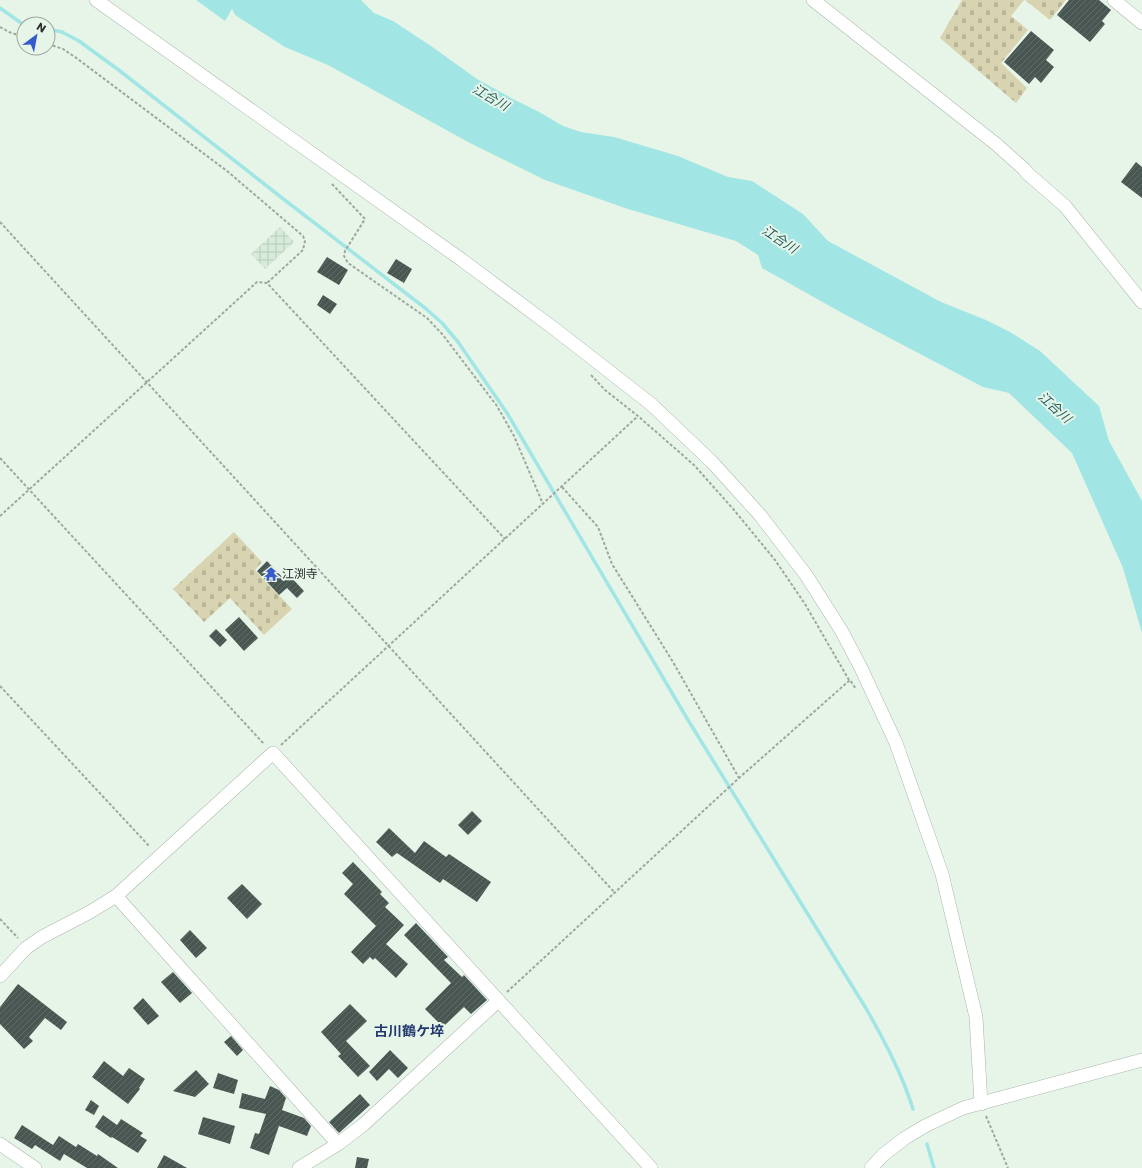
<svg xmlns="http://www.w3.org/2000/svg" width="1142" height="1168" viewBox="0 0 1142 1168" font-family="Poppins,'Noto Sans JP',sans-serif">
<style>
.industrial{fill:url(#industrial-grid)}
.cemetery{fill:url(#cemetery-stones)}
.water{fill:#a1e5e4}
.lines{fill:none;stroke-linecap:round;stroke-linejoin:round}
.stream{stroke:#a1e5e4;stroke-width:3.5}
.building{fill:url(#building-hatch)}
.minor-casing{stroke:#aab6ab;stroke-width:14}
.path{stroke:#9da79f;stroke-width:2;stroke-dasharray:3 2;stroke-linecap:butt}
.minor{stroke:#fff;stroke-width:13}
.labels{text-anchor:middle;stroke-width:4;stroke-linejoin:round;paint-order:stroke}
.poi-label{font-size:12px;fill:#2b302c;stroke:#e7f5e9;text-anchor:start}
.water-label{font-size:13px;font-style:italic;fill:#245c5d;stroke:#e7f5e9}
.quarter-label{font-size:14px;font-weight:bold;fill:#23376f;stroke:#e7f5e9}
</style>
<defs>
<pattern id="industrial-grid" width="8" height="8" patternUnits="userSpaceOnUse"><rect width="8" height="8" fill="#d7ebd9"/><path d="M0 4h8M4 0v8" fill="none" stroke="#b9caba"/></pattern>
<pattern id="cemetery-stones" width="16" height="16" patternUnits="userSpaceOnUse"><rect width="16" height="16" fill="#d8d3b0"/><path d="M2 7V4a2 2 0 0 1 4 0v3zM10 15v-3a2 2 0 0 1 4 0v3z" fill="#bab598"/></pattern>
<pattern id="building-hatch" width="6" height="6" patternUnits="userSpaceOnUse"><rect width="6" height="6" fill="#485752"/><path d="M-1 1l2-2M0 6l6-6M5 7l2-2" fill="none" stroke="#606c68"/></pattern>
</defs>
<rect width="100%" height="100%" fill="#e7f5e9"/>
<polygon class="industrial" points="280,227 294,242 265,269 251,254"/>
<g class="cemetery">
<polygon points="962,0 1024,0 1011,16 1028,30 1001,63 1027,88 1016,103 940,38"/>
<polygon points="1025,0 1066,0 1050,20"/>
<polygon points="234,532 262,562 255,570 292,609 264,635 230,598 204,622 173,589"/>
</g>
<polygon class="water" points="196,0 361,0 374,13 393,21 431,46 477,79 515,100 541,113 563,126 581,132 614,137 678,156 728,177 752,181 803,214 828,241 941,302 986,320 1010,332 1040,351 1099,406 1109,441 1142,501 1142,633 1123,568 1072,453 1009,393 983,387 844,314 762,268 758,255 736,241 628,209 545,180 470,143 328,65 285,47 235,15 232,9 225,21"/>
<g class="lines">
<g class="stream">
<polyline points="0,8 24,25"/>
<path d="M 48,29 L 62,32 L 79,41 L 120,71 L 286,201 L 425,308 L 442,323 L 458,342 L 507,413 L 688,720 L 867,1010 C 885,1042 902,1074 913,1109"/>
<polyline points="927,1144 934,1168"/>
</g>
</g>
<g class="building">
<polygon points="1069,0 1099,0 1111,10 1102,21 1105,24 1090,42 1057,15"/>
<polygon points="1031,31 1054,50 1046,60 1054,67 1041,83 1035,77 1029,84 1004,62"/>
<polygon points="1136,162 1142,167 1142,198 1121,182"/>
<polygon points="327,257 348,270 339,285 317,272"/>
<polygon points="396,259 412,269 404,283 387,273"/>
<polygon points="323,295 337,304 330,314 317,305"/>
<polygon points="267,561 284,579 289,575 304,591 297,598 287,588 279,595 257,571"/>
<polygon points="239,617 258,638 244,651 225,630"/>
<polygon points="216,629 227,640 220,647 209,636"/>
<polygon points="472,811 482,821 468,835 458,825"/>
<polygon points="389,828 415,853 424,841 446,857 449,854 491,882 477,902 443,879 440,883 397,853 392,857 376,842"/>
<polygon points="353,862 382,892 380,894 389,903 385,907 404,925 386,944 408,964 396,978 375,958 373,960 370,957 363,964 351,952 376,926 344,894 353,884 342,873"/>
<polygon points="242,884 262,904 247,919 227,898"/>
<polygon points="416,923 448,957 444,960 462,977 464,975 487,1000 471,1014 464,1007 443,1027 425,1009 451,983 404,935"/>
<polygon points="190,930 207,948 196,958 180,940"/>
<polygon points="173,972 192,993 180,1003 161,982"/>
<polygon points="18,984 67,1022 61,1030 45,1018 29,1037 33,1041 24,1049 0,1024 0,1007"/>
<polygon points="143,998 159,1016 148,1025 133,1008"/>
<polygon points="350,1004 367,1021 346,1041 370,1066 358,1077 338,1056 341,1054 321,1032"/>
<polygon points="231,1036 243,1050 237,1056 224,1042"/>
<polygon points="390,1050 408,1068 398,1078 389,1069 377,1081 369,1072"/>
<polygon points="104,1061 123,1076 129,1068 145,1079 139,1088 140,1089 128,1104 92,1077"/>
<polygon points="196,1070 209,1084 195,1097 173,1091"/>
<polygon points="218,1073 238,1080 234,1094 213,1088"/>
<polygon points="270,1086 279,1090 286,1098 282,1110 304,1118 311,1126 307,1136 279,1126 269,1155 250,1148 255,1133 259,1134 266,1114 239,1108 242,1093 265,1099"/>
<polygon points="360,1094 370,1105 339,1133 329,1122"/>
<polygon points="91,1100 99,1106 94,1115 85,1110"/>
<polygon points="103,1115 117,1125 121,1119 143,1133 140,1136 147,1140 138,1153 112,1137 111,1138 95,1127"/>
<polygon points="203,1117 235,1126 230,1144 198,1134"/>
<polygon points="22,1125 53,1145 59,1136 76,1147 78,1144 97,1156 98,1154 118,1168 87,1168 64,1154 60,1161 35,1145 32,1149 14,1138"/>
<polygon points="164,1155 187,1168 157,1168"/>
<polygon points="357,1157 369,1159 367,1168 355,1168"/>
</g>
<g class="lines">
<defs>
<g id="minor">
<polyline points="96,0 462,260 556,330 651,404 712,462 760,515 806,575 841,630 861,668 896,743 942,874 976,1017 981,1104"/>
<polyline points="813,0 996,144 1024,169 1027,173 1065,206 1142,302"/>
<polyline points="1114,0 1142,23"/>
<polyline points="116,896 338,1144"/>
<polyline points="0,976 26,948 42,937 90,912 116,896 273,753 651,1168"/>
<polyline points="0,1144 35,1168"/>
<polyline points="299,1168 338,1144 363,1125 498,1001"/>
<polyline points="871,1168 883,1155 905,1138 925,1126 963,1108 1142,1060"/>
</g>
</defs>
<use href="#minor" class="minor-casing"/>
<g class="path">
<polyline points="0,27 9,32 24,37"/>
<polyline points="48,44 63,49 75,57 227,171 303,236 305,241 303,250 267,283"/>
<polyline points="332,184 365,219 345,251 344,256 348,263 427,318 443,335 497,406 514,436 543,504"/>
<polyline points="0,222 615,893"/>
<polyline points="591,375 605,390 638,416 694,465 734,510 775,560 805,604 849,680"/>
<polyline points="0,458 264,744"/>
<polyline points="562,487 598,527 612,564 673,662 739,778"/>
<polyline points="0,516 257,282 267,283 505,539"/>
<polyline points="0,686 150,847"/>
<polyline points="281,745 638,416"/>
<polyline points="0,919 18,938"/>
<polyline points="507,992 739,778 850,680 856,689"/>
<polyline points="986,1116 1008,1168"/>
</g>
<use href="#minor" class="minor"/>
</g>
<defs>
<symbol id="temple-bare" viewBox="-9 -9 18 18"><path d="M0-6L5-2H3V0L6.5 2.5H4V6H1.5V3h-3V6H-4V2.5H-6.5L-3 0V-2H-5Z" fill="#385bcc" stroke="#e7f5e9" stroke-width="2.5" paint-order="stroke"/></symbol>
</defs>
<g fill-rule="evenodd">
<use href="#temple-bare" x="261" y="564" width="20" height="20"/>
</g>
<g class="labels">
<g class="poi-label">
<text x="282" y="578">江渕寺</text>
</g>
<g class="water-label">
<text transform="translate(491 97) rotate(30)" y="5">江合川</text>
<text transform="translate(780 239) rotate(33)" y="5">江合川</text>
<text transform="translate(1055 407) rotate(42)" y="5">江合川</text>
</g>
<g class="quarter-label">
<text x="409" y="1036">古川鶴ケ埣</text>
</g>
</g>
<g transform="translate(36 36) rotate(32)"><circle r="19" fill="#e7f5e9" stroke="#9ca69d"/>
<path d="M0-3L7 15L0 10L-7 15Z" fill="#385bcc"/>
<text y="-6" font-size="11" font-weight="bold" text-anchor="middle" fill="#2b302c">N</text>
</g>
</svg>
